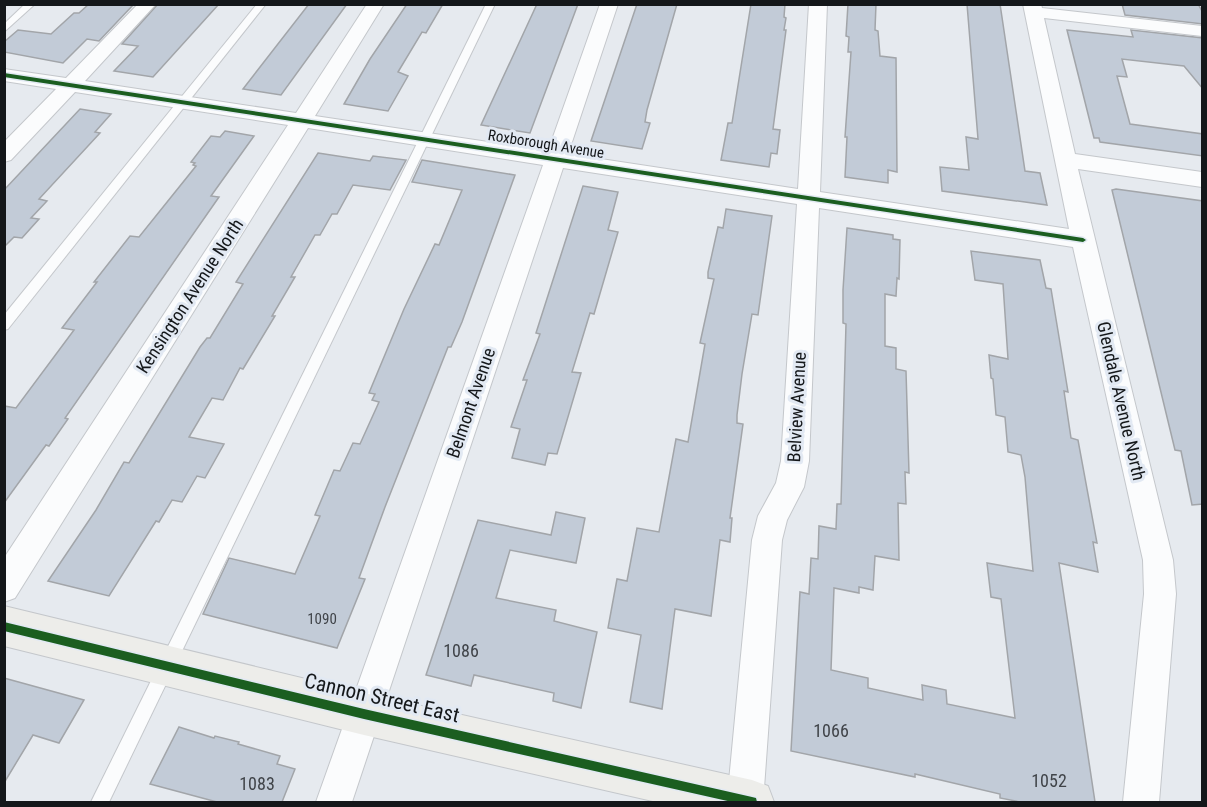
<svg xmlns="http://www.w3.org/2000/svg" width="1207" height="807" viewBox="0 0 1207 807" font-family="'Roboto Condensed',sans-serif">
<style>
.building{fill:#c2cbd7;stroke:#a2a5a9;stroke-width:1.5}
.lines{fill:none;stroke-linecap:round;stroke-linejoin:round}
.service-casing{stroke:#c4c7cb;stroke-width:2}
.minor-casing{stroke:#c4c7cb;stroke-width:2}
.secondary-casing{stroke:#c4c7cb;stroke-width:2}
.service{fill:#fbfcfd;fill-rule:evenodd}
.minor{fill:#fbfcfd;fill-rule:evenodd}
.secondary{fill:#ededea;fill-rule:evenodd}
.cycleway-casing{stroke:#e2e9f3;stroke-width:3}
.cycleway{fill:#1b5e20;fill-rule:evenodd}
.labels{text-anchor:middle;stroke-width:6;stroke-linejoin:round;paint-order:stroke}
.far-street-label{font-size:15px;fill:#14171a;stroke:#e2e9f3}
.number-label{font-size:15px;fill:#404449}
.street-label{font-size:18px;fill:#14171a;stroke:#e2e9f3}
.near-number-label{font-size:18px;fill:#404449}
.near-street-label{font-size:21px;fill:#14171a;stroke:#e2e9f3}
</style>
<rect width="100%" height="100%" fill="#e6eaef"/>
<g class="building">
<polygon points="89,4 134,4 99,41 87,39 63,63 4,52 4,42 18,30 51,34 74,13 79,13"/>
<polygon points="158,4 219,4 153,77 114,71 138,46 122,44"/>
<polygon points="309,4 347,4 281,95 243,89"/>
<polygon points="407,4 443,4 426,33 422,32 398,72 408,76 388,111 344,104 370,59"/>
<polygon points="537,4 578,4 530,133 481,125"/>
<polygon points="637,4 677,4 647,110 645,122 650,123 642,149 591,141"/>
<polygon points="751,4 785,4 784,17 786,18 784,30 786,30 773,129 780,130 777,154 771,153 769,167 721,160 728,123 732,123"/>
<polygon points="848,4 876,4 875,30 878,31 880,56 896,58 897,172 888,170 888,183 845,177 847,137 845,137 851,52 848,52 849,37 846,36"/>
<polygon points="967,4 1000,4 1025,171 1040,173 1047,205 942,191 940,167 969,170 966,137 978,139"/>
<polygon points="1122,4 1198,4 1203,13 1203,24 1125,15"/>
<polygon points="1067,30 1133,37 1131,30 1203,38 1203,89 1184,66 1122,59 1127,77 1117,76 1130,124 1203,134 1203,156 1100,142 1099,138 1094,138"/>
<polygon points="80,109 111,114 95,132 100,133 39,199 47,201 31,218 39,219 22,238 14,237 4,247 4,190"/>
<polygon points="225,131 254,136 211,196 219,197 65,418 68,419 49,446 46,445 4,503 4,406 16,408 74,330 62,328 97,282 94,282 130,236 139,237 196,166 193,165 195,163 191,162 211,136 220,137"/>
<polygon points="318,153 370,161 373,156 406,160 390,190 353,185 337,214 332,214 320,235 315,235 291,277 295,277 272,316 275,316 243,369 240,368 223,400 212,398 189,437 224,444 205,478 197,476 182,502 172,500 159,522 156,521 109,596 48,581 96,510 124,462 129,463 200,347 207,338 210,338 243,284 236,282"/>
<polygon points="422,160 515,175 462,322 451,347 448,347 385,507 359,578 365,579 337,648 203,614 229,558 295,574 320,516 315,515 334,470 340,471 353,443 360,444 379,402 372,400 375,394 369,393 404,309 435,244 439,245 462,190 412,182"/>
<polygon points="583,186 618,192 608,230 618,232 594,314 590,313 572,372 581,373 557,454 548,453 545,465 512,458 520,429 511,427 527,380 523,380 540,334 536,333"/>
<polygon points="1116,189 1203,201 1203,504 1192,505 1181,451 1175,450 1112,190"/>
<polygon points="726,209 772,216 758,315 752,314 742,374 737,415 737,423 743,424 730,518 732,518 730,542 720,540 711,616 675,609 662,709 630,702 641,635 608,628 617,579 627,581 637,528 659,532 676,439 688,442 705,344 700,343 714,279 708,278 708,272 718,227 723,228"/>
<polygon points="847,228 893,235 893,239 900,240 899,279 897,278 896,296 885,294 885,346 896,348 896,369 906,371 909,473 905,472 906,504 898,503 899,560 875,556 873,590 859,587 859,593 834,588 831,670 868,678 868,688 923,700 922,685 946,690 947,704 1015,718 1001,599 991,597 987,563 1033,571 1025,477 1021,455 1008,452 1005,417 996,415 993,379 991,378 989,355 1008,359 1003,284 975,280 971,251 1040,260 1046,288 1051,289 1060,343 1068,392 1064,391 1071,438 1078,440 1097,543 1093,542 1098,572 1059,563 1095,802 1020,802 1000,798 1000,794 915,774 915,777 791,751 800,592 809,594 811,558 818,559 819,526 836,529 837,504 841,504 846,324 843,323 843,290"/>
<polygon points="556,512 585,518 576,563 510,550 496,598 556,610 554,621 597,632 581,708 553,701 554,693 474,675 471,686 426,675 478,520 551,535"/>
<polygon points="4,678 84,700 59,743 33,735 4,783"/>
<polygon points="179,727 214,738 215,736 239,742 238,744 280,756 277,764 295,769 282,802 217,802 150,784"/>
</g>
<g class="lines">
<defs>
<g id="service">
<polygon points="25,4 35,4 4,32 4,24"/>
<polygon points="257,4 266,4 8,329 4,330 4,315"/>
<polygon points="486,4 495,4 109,802 91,802"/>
</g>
<polygon id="minor" points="138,4 156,4 85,81 296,113 367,4 384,4 315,116 548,151 600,4 618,4 568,154 798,189 809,4 827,4 820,192 1069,229 1023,4 1041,4 1042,8 1202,26 1202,36 1044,18 1075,154 1202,172 1202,187 1078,169 1173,560 1176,594 1159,802 1123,802 1144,594 1143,560 1073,247 819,208 809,461 804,487 787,520 782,540 763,802 727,802 752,540 758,516 776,483 781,461 797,204 563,168 352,802 316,802 543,165 308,128 15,598 4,602 4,558 288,125 75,92 11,160 4,162 4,142 56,89 4,81 4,69 66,78"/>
<polygon id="secondary" points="4,606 364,693 752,780 768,786 774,802 657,802 364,735 4,646"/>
</defs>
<use href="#service" class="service-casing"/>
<use href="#minor" class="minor-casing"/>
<use href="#secondary" class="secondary-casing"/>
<use href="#service" class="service"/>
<use href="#minor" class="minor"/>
<use href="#secondary" class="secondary"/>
<defs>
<g id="cycleway">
<polygon points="4,73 1083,238 1086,240 1083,242 4,77"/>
<polygon points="4,622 364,709 752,797 756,798 757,802 732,802 364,719 4,631"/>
</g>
</defs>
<use href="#cycleway" class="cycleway-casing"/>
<use href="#cycleway" class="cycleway"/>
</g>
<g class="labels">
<g class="far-street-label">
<text transform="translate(546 144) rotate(9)" y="5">Roxborough Avenue</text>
</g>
<g class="number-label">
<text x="322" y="624">1090</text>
</g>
<g class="street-label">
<text transform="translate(190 296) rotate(-57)" y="6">Kensington Avenue North</text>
<text transform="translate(1121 401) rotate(77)" y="6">Glendale Avenue North</text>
<text transform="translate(471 403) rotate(-71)" y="6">Belmont Avenue</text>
<text transform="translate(797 407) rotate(-87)" y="6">Belview Avenue</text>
</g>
<g class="near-number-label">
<text x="461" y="657">1086</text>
<text x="831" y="737">1066</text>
<text x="1049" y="787">1052</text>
<text x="257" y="790">1083</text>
</g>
<g class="near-street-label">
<text transform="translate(382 698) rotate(13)" y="7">Cannon Street East</text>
</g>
</g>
<rect width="1207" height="807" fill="none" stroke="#14171a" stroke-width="12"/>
</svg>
